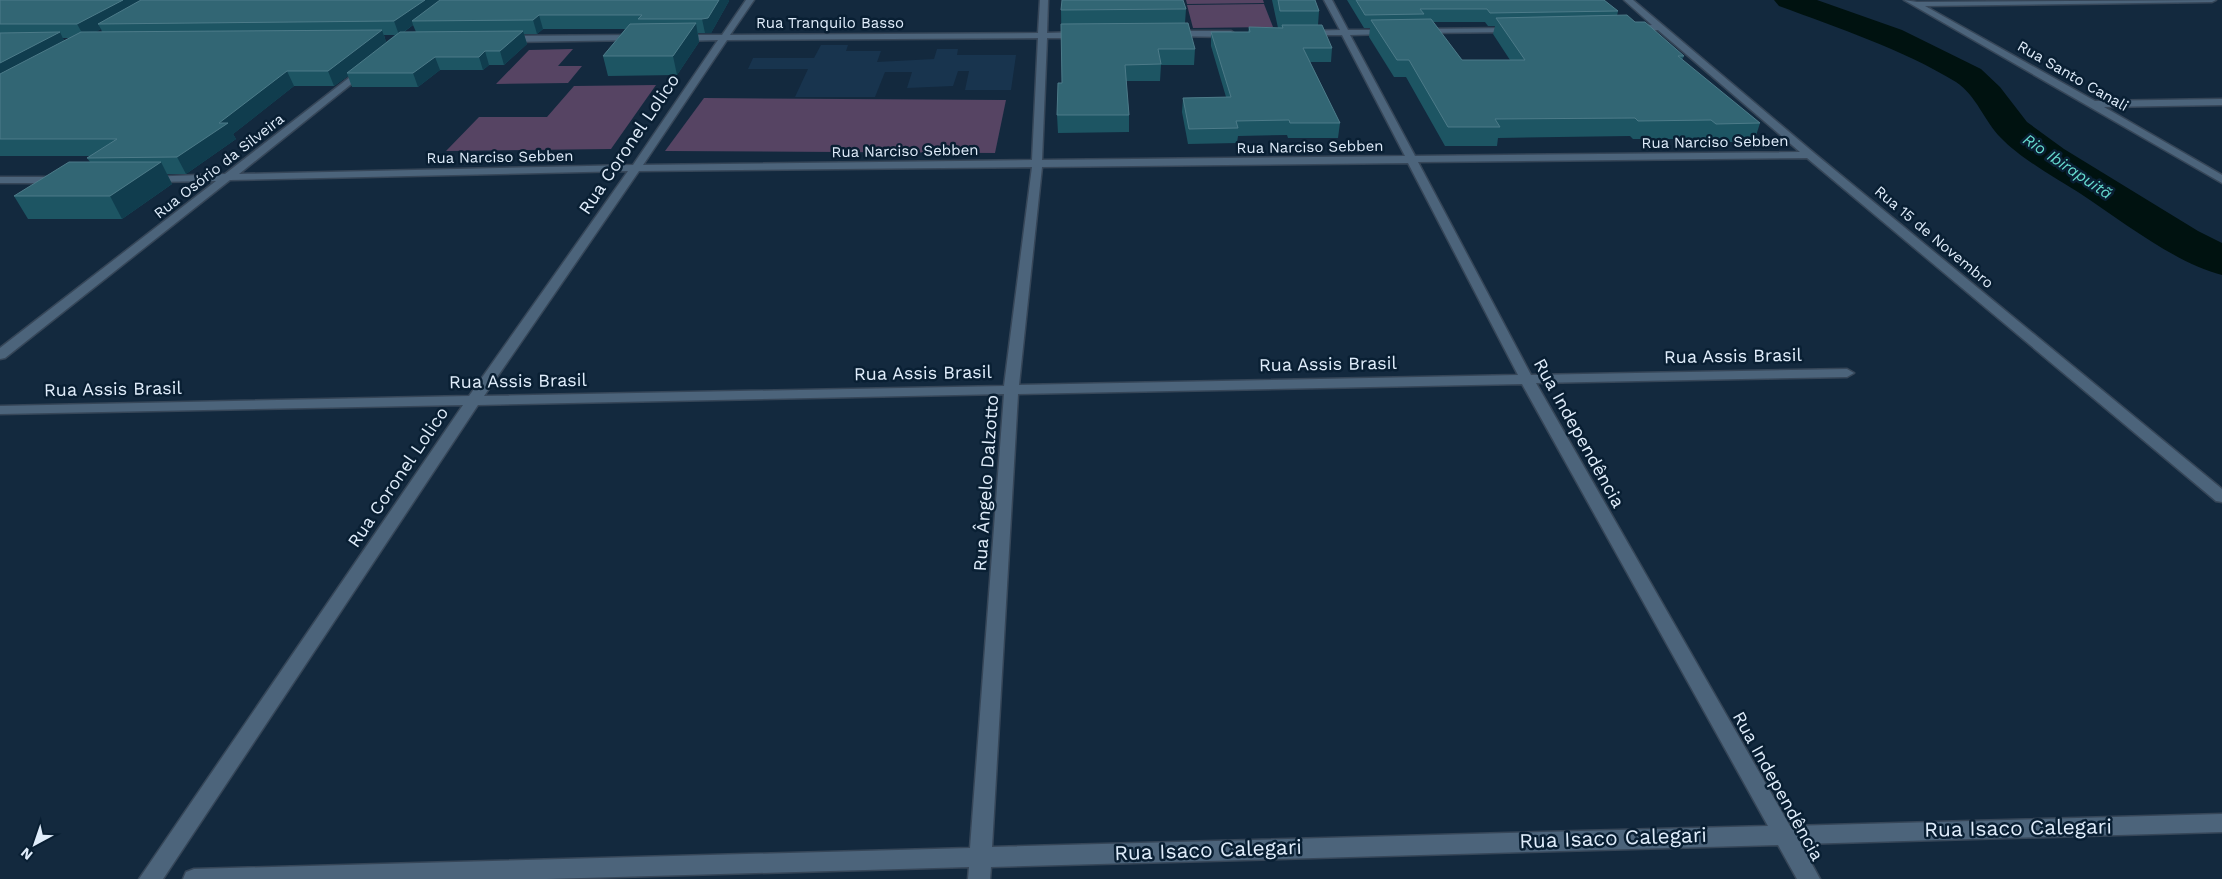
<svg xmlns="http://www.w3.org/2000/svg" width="2222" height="879" viewBox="0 0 2222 879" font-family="'Work Sans',sans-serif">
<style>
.built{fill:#18344e}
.green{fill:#564463}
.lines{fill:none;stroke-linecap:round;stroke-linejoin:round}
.river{fill:#001210;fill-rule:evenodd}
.minor-casing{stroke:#364658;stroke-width:3}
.minor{fill:#4c647b;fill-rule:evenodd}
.wall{fill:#1d5563;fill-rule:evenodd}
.shaded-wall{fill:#103d4e}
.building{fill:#326674;stroke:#4d7b89}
.labels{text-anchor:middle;stroke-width:5;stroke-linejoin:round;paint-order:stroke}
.far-street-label{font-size:15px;fill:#e0edfb;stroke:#091f33}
.far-water-label{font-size:16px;font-style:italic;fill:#66dbcf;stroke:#091f33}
.street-label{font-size:18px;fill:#e0edfb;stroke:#091f33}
.near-street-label{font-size:21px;fill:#e0edfb;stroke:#091f33}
</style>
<rect width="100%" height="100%" fill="#13293e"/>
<polygon class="built" points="821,45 848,45 846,51 881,51 877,62 934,59 937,49 958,49 957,55 1016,55 1011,90 965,90 969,71 958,71 953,86 907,88 912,72 885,72 875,97 795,97 808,69 748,69 753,58 814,58"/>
<g class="green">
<polygon points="1186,0 1263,0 1264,3 1187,4"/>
<polygon points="1264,4 1273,27 1193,28 1187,5"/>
<polygon points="573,49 558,66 582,66 568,83 496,84 529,50"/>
<polygon points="656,85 611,149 446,151 479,117 547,117 574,86"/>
<polygon points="704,98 1006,100 995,153 665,151"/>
</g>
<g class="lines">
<path class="river" d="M 1774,0 L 1817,0 L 1902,30 L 1981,69 L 2000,87 L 2027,122 L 2064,149 L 2198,231 L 2222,243 L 2222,275 C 2175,263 2122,221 2081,194 C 2057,179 2020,158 2001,138 C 1984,121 1977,96 1956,82 C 1902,49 1838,28 1779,6 Z"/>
<defs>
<g id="minor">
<path d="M 746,0 L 754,0 L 730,35 L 1038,33 L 1040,0 L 1048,0 L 1047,33 L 1081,32 L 1085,35 L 1081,38 L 1047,38 L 1042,160 L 1405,156 L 1342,35 L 1306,35 L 1302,33 L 1306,31 L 1340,30 L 1324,0 L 1332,0 L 1348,30 L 1388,30 L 1392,32 L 1388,34 L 1350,35 L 1415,156 L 1800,152 L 1658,30 L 1628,30 L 1627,28 L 1631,26 L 1652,25 L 1624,0 L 1633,0 L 1814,153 L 2222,489 L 2222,502 L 2216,501 L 1807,158 L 1418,162 L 1531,375 L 1847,369 L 1854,373 L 1847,377 L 1536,383 L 1790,826 L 2222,814 L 2222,832 L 1801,844 L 1820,879 L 1797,879 L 1778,845 L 991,867 L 990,879 L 968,879 L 969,867 L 547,879 L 183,879 L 186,872 L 194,869 L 970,848 L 1004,394 L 478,405 L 163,879 L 139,879 L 463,405 L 0,414 L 0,406 L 469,396 L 628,171 L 230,180 L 5,358 L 0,359 L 0,348 L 216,181 L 150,182 L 146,181 L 145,179 L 146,177 L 225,174 L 363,67 L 370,69 L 239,174 L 633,165 L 718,40 L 679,41 L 675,38 L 679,35 L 722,35 ZM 1038,38 L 1032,160 L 643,165 L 727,40 ZM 1408,163 L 1518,375 L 1019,385 L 1042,167 ZM 1032,167 L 1004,386 L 484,396 L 639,171 ZM 1522,384 L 1768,826 L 992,847 L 1018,394 Z"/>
<polygon points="1904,0 1917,2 2216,0 2212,2 1925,6 2095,101 2222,99 2222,105 2104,107 2222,175 2222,183"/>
<polygon points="1513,28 1516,28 1516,32 1419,33 1415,31 1419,29"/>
<polygon points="1171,31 1231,31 1235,34 1231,37 1168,36 1167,34"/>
<polygon points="638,35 641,36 641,40 506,42 502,39 506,36"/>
<polygon points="0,177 59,177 64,180 59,183 0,183"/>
</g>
</defs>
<use href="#minor" class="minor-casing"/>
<use href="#minor" class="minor"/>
</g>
<g class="wall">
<path d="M 0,0 L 729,0 L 729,1 L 711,33 L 698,33 L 699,42 L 677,75 L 608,76 L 603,56 L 625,29 L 543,29 L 537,34 L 524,34 L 527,44 L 504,65 L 489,65 L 483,70 L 440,70 L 418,87 L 352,87 L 348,76 L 334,86 L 294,86 L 233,134 L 236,139 L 186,174 L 167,174 L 172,184 L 122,219 L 28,219 L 14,196 L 90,162 L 87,158 L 91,156 L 0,156 ZM 413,25 L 416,32 L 404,32 ZM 101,29 L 102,32 L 95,32 ZM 384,35 L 395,35 L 386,42 ZM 63,38 L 70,38 L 64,41 Z"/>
<polygon points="1272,0 1315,0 1319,11 1318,25 1332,48 1331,62 1310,62 1340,123 1338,138 1288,138 1287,135 1238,136 1237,143 1188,144 1182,112 1183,98 1226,97 1211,46 1211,32 1248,32 1249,27 1278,28"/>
<path d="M 1347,0 L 1604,0 L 1618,11 L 1617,16 L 1635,22 L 1684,56 L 1682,60 L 1760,123 L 1754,142 L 1710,142 L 1705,139 L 1633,139 L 1630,136 L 1498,138 L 1497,146 L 1445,146 L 1406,77 L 1394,77 L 1369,37 L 1370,28 L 1364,28 ZM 1432,22 L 1485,22 L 1488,26 L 1495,26 L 1493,34 L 1510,60 L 1462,60 Z"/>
<polygon points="1186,9 1185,23 1195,49 1194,65 1161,65 1160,81 1126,81 1129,115 1129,132 1058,133 1057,115 1062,83 1061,10"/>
</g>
<g class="shaded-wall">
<polygon points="123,0 156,0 98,24 101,29 85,38 77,24"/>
<polygon points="425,0 449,0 412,21 413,25 399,35 394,21"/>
<polygon points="719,0 729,0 729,1 711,33 705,33 702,19"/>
<polygon points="539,15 543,29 537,34 533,20"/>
<polygon points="696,23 699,42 677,75 673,56"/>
<polygon points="382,30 387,45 347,73 348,76 334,86 328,71"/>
<polygon points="523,31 527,44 504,65 500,51"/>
<polygon points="60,32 67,47 0,83 0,63"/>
<polygon points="485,51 489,65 483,70 479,57"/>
<polygon points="435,57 440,70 418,87 413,73"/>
<polygon points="287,71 294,86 233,134 236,139 186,174 177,157 219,123"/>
<polygon points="161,162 172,184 122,219 110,196"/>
</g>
<g class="building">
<polygon points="0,0 123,0 77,24 0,24"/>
<polygon points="141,0 425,0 394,21 98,24"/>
<polygon points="440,0 719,0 708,18 702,19 638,19 642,15 539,15 533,20 412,21"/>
<polygon points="1062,0 1183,0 1186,9 1061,10"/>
<polygon points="1278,0 1315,0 1319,11 1280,11"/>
<polygon points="1356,0 1604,0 1618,11 1490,13 1487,9 1420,9 1424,14 1365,15"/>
<polygon points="1627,15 1635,22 1645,22 1684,56 1678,56 1760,123 1716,124 1711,120 1638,121 1635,118 1495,119 1500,127 1448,127 1409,60 1397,60 1371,20 1431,19 1462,60 1525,60 1496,18"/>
<polygon points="696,23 673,56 603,56 630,24"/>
<polygon points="1188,23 1195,49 1158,49 1161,64 1125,65 1129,115 1057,115 1058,83 1062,83 1061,24"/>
<polygon points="1282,25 1322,25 1332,48 1303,48 1340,123 1290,123 1289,120 1236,121 1238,128 1189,129 1183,98 1231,97 1211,32 1250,32 1249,27 1283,28"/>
<polygon points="382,30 328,71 287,71 219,123 228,123 177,157 87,158 117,139 0,139 0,74 81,32"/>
<polygon points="523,31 500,51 485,51 479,57 435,57 413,73 347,73 400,32"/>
<polygon points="60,32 0,63 0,33"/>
<polygon points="69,162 161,162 110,196 14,196"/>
</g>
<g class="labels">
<g class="far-street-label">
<text x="830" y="28">Rua Tranquilo Basso</text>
<text transform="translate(2073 76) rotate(30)" y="5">Rua Santo Canali</text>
<text transform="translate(1715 142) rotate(-1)" y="5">Rua Narciso Sebben</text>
<text transform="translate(1310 147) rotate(-1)" y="5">Rua Narciso Sebben</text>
<text transform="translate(905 151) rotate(-1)" y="5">Rua Narciso Sebben</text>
<text transform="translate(500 157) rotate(-1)" y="5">Rua Narciso Sebben</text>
<text transform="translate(219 166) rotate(-38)" y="5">Rua Osório da Silveira</text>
<text transform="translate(1934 237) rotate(40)" y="5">Rua 15 de Novembro</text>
</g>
<g class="far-water-label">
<text transform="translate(2068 166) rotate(34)" y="6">Rio Ibirapuitã</text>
</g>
<g class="street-label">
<text transform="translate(629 144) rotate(-56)" y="6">Rua Coronel Lolico</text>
<text transform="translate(1733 356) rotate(-1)" y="6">Rua Assis Brasil</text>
<text transform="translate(1328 364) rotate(-1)" y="6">Rua Assis Brasil</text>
<text transform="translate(923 373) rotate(-1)" y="6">Rua Assis Brasil</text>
<text transform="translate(518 381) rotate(-1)" y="6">Rua Assis Brasil</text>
<text transform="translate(113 389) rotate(-1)" y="6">Rua Assis Brasil</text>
<text transform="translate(1579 433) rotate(61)" y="6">Rua Independência</text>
<text transform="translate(398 477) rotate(-56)" y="6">Rua Coronel Lolico</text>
<text transform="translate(986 483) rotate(-86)" y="6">Rua Ângelo Dalzotto</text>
<text transform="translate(1778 786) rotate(61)" y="6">Rua Independência</text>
</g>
<g class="near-street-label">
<text transform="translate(2018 828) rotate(-1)" y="7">Rua Isaco Calegari</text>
<text transform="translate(1613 838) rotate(-2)" y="7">Rua Isaco Calegari</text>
<text transform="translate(1208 850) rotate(-2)" y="7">Rua Isaco Calegari</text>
</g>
</g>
<g transform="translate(35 844) rotate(220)" stroke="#091f33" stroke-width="4" paint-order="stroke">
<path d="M0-4L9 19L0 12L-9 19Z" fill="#e0edfb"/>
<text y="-8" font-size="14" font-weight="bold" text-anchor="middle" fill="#e0edfb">N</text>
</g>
</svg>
